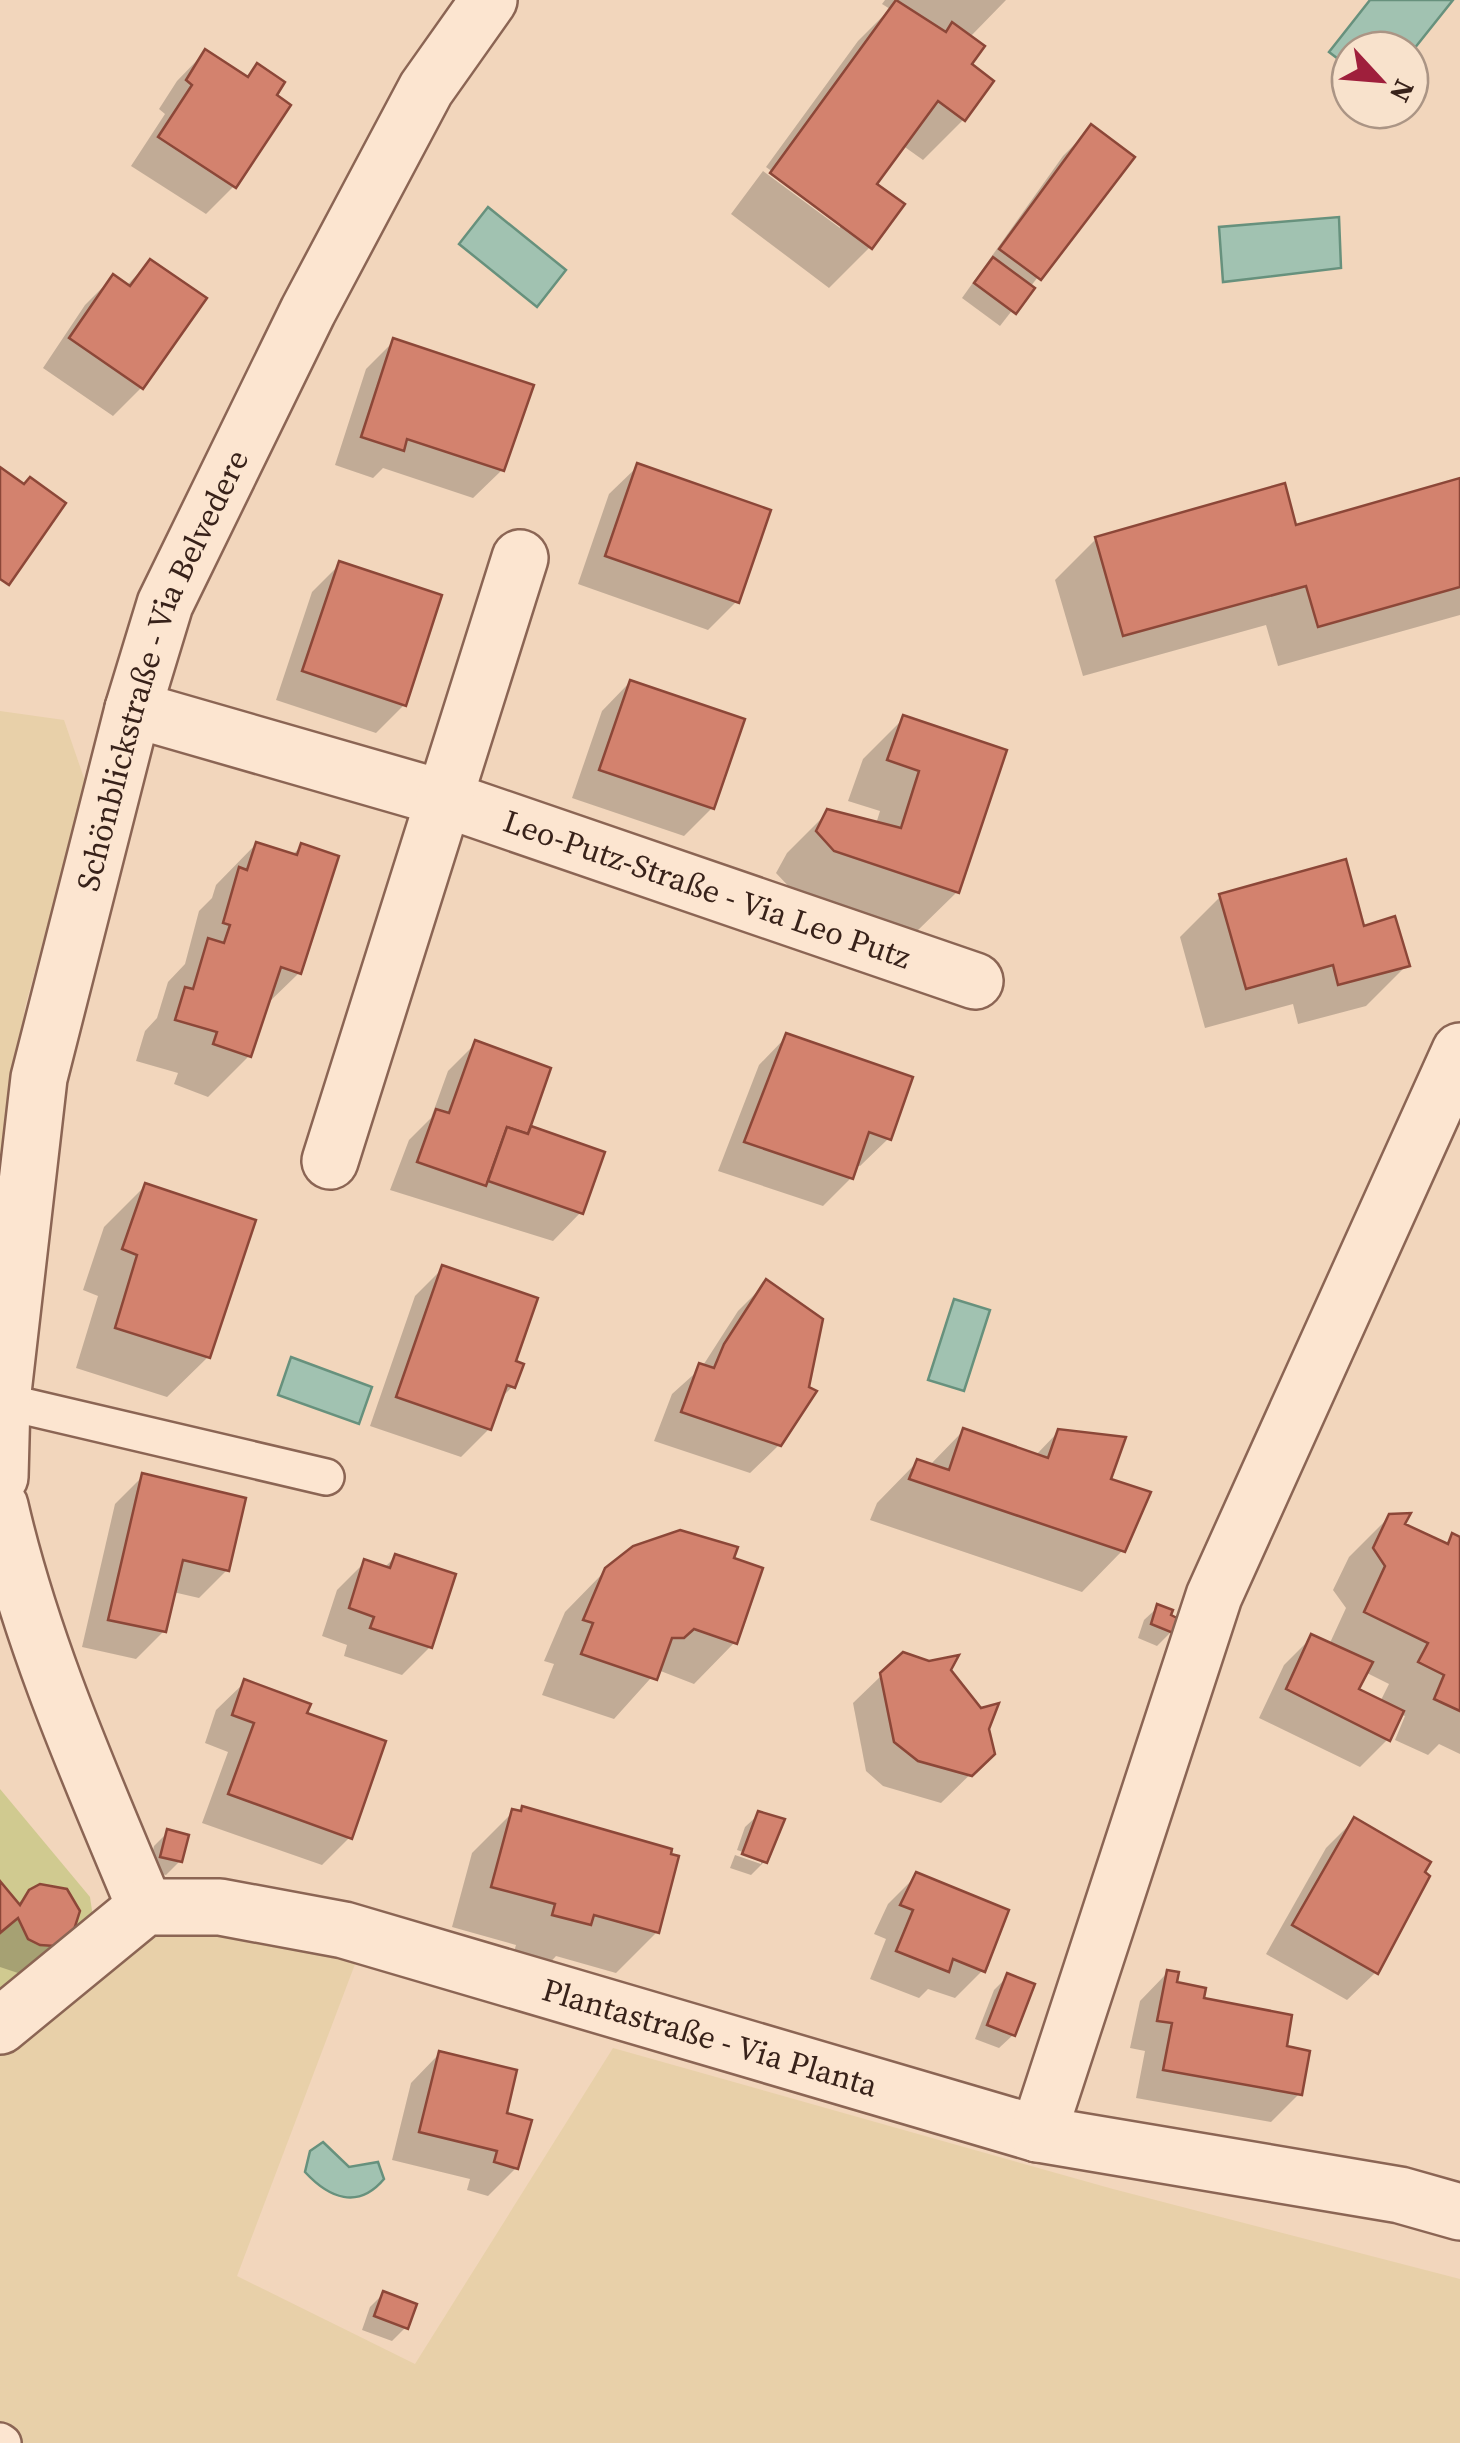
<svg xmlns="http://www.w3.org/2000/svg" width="1460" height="2443" viewBox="0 0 1460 2443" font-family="'Source Serif 4',serif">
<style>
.farmland{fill:#e8d0a9}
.green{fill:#d0ca90}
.water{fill:#a1c2b1;stroke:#67917d;stroke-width:2.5}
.shadow{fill:#0003;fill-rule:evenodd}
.building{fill:#d3826e;stroke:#8c4738;stroke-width:2.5}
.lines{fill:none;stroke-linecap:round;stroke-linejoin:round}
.lane-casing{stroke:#8b6554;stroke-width:40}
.street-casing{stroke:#8b6554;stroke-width:60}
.lane{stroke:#fce5d0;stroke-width:35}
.street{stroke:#fce5d0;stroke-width:55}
.labels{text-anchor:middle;stroke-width:8;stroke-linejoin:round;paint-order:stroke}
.street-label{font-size:32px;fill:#38221a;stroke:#f8e2cc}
</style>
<rect width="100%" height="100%" fill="#f2d6bc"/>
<g class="farmland">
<polygon points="0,711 64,720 86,784 25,1007 0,1184"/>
<polygon points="148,1913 363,1943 237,2276 415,2364 613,2048 1113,2189 1460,2279 1460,2443 0,2443 0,2035"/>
</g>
<polygon class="green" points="0,1789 90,1897 94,1924 0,2001"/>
<g class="water">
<polygon points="1370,0 1453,0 1410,54 1410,50 1350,50 1350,68 1329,52"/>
<polygon points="488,207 566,270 537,307 459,244"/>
<polygon points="1339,217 1341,268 1223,282 1219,227"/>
<polygon points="954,1299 990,1310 964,1391 928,1380"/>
<polygon points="291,1357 372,1387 359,1424 278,1395"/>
<path d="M 323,2142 L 349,2167 L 378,2162 L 384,2179 C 358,2210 329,2198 305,2172 L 310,2151 Z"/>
</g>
<g class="shadow">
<polygon points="885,0 1006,0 969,38 964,119 923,160 902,145 874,184 870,247 829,288 731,214 763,171 840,228 840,221 766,167 858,41 890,9 882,4"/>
<polygon points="205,52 246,78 257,67 234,186 206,214 131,166 165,114 159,109 177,81"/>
<polygon points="1091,128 1131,157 1000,326 962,298 1063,156"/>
<polygon points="150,262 141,388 113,416 43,368 85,305 113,277 126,286"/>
<polygon points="394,341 502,470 473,498 383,468 373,478 335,465 366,369"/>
<polygon points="638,466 736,602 708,630 578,584 609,494"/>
<polygon points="1460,481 1460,615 1278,666 1266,625 1083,676 1055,580 1096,539 1295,528"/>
<polygon points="340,564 404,705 376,733 276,700 312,592"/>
<polygon points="630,682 712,808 684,836 572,798 602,711"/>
<polygon points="904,718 957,892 916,932 793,891 776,873 787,853 828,812 876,824 880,811 848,801 863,759"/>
<polygon points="256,844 292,855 302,846 299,973 265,1006 249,1056 208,1097 174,1084 178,1073 136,1061 145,1031 157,1018 168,982 185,964 199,911 212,898 216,885"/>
<polygon points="1221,896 1362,929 1407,965 1366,1006 1298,1024 1293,1004 1205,1028 1180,937"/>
<polygon points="787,1036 889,1138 860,1166 855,1165 851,1178 823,1206 718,1171 759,1065"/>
<polygon points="476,1043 528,1127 602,1153 581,1212 553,1241 390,1190 409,1140 431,1118 448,1071"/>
<polygon points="145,1186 208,1357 167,1397 76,1368 98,1296 83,1290 104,1227"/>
<polygon points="443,1268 513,1386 499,1400 489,1429 461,1457 370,1426 415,1296"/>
<polygon points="766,1283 779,1445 750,1473 654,1441 672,1394 702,1367 738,1311"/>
<polygon points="963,1431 1035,1456 1058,1432 1108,1480 1122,1551 1082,1592 870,1520 877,1503 917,1462 929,1466"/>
<polygon points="143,1476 227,1570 199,1598 173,1592 164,1631 136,1659 82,1647 115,1504"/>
<path d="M 1390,1516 L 1444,1545 L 1453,1536 L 1460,1540 L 1460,1754 L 1439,1744 L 1428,1755 L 1395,1740 L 1405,1716 L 1400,1714 L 1388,1739 L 1360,1767 L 1259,1718 L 1284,1665 L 1312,1637 L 1329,1645 L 1346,1608 L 1333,1590 L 1349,1557 ZM 1365,1672 L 1389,1684 L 1380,1702 L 1356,1690 Z"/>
<polygon points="395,1557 430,1647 402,1675 344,1656 347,1645 322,1636 337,1590 365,1562 384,1568"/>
<polygon points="731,1559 734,1643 694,1684 658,1670 614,1719 542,1695 554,1664 544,1661 565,1612 606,1570"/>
<polygon points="1158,1607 1171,1632 1157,1646 1138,1638 1144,1620"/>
<polygon points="948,1670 987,1729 992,1753 941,1803 883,1786 866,1771 853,1703 882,1675"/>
<polygon points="245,1682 304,1715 350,1837 322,1865 202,1823 228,1752 205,1743 216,1710"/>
<polygon points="522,1809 657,1932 616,1973 556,1956 548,1965 513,1955 516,1945 452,1927 472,1853 513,1812"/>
<polygon points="759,1814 765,1861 751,1875 730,1868 735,1855 761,1864 761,1858 737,1850 745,1827"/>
<polygon points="1354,1820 1376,1972 1347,2000 1266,1954 1326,1848"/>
<polygon points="168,1832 180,1861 166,1875 148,1871 154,1846"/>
<polygon points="917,1875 983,1970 955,1998 928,1989 919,1998 870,1979 886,1939 874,1934 888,1904"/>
<polygon points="0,1885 17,1905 30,1892 77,1906 77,1924 36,1968 18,1973 0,1967"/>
<polygon points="1168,1972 1174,1984 1284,2048 1299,2094 1271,2122 1136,2098 1145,2051 1130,2048 1140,2001"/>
<polygon points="1008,1976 1013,2035 999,2048 975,2039 994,1990"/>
<polygon points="439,2054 504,2115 516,2168 488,2196 467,2190 470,2179 392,2160 411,2083"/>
<polygon points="383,2294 406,2327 392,2341 362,2330 370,2307"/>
</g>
<g class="building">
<polygon points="896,0 946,32 952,22 985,46 972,64 994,81 965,121 938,101 877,184 905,204 872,249 770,173"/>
<polygon points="205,49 248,77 257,63 285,82 277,95 291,105 236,188 158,137 192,85 186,80"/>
<polygon points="1091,124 1135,157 1041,280 999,249"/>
<polygon points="993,257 1035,288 1016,314 974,283"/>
<polygon points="150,259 207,298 143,389 69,338 113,274 130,286"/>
<polygon points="393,338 534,385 504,471 407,439 404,451 361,437"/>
<polygon points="637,463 771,510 739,603 605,556"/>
<polygon points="0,467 24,484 30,477 66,503 9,585 0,579"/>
<polygon points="1460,478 1460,587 1318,627 1306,586 1123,636 1095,537 1285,483 1296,525"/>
<polygon points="339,561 442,595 406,706 302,671"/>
<polygon points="630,680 745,719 714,809 599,770"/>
<polygon points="903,715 1007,750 959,893 834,851 816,831 827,809 901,828 919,771 887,760"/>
<polygon points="256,842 297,855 301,843 339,856 301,974 281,967 251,1057 213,1044 217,1032 175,1020 185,987 193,989 208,938 224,943 230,925 223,923 239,867 247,870"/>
<polygon points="1346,859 1364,926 1395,916 1410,966 1338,985 1333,965 1246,989 1219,894"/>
<polygon points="786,1033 913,1077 891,1140 869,1132 853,1179 744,1142"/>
<polygon points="475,1040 551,1068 528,1134 507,1127 486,1186 417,1162 436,1109 449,1113"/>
<polygon points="531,1126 605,1152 583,1214 488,1181 507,1127 528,1134"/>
<polygon points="145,1183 256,1220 210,1358 115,1328 137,1255 122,1249"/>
<polygon points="442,1265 538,1298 516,1361 524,1364 515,1388 507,1385 491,1430 396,1397"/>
<polygon points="766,1279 823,1319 809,1387 817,1391 781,1446 681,1412 699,1363 714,1368 724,1344"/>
<polygon points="963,1428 1048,1458 1058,1429 1126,1437 1111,1479 1151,1492 1125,1552 909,1479 917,1459 949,1470"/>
<polygon points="142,1473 246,1498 229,1571 183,1560 166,1632 108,1620"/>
<polygon points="1411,1513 1405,1524 1448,1544 1452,1533 1460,1537 1460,1711 1434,1699 1444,1675 1418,1662 1428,1643 1364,1612 1385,1566 1373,1548 1389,1514"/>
<polygon points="680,1530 738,1547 734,1558 763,1568 737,1644 694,1629 684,1638 672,1638 657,1680 581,1654 593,1623 583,1620 605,1568 633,1546"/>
<polygon points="395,1554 456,1574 432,1648 370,1628 374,1617 349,1608 364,1559 390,1568"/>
<polygon points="1157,1604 1173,1610 1171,1615 1179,1619 1173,1633 1151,1624"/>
<polygon points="1311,1634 1373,1662 1359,1689 1404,1711 1390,1741 1286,1689"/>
<polygon points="903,1652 929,1661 959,1655 951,1670 981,1708 999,1703 989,1729 995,1754 972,1776 918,1761 894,1742 880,1673"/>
<polygon points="244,1679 311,1704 307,1713 386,1741 352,1839 228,1794 254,1723 232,1715"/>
<polygon points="522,1806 672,1849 671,1854 679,1856 659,1933 594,1915 591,1925 552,1915 555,1904 491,1887 512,1809 521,1811"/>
<polygon points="758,1811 785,1819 767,1863 742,1854"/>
<polygon points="1354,1817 1431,1862 1425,1872 1430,1876 1378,1974 1292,1925"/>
<polygon points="167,1829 189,1835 182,1862 160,1857"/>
<polygon points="916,1872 1009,1910 985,1972 953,1959 949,1972 896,1951 913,1910 900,1905"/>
<polygon points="0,1881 20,1905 29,1890 40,1884 67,1889 80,1911 72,1936 55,1946 40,1945 28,1939 18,1918 0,1933"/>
<polygon points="1167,1970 1179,1972 1177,1982 1206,1988 1204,1998 1292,2015 1287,2046 1310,2051 1302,2095 1163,2070 1172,2023 1157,2021"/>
<polygon points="1007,1973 1035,1984 1015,2036 987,2025"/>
<polygon points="439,2051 517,2070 507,2113 532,2120 518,2169 494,2162 497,2151 419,2132"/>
<polygon points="383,2291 417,2304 408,2329 374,2316"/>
</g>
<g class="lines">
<defs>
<g id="lane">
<polyline points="2,1401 326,1477"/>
<polyline points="0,2441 3,2443"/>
</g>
<g id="street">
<path id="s1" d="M 133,709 L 442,798 L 975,981"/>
<polyline points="330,1161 520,558"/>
<path id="s2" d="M 0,1477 L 2,1401 L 39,1078 L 133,709 L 165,604 L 308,311 L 426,89 L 489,0"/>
<path d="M 0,1506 C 32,1645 90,1775 145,1907"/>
<path id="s3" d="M 0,2026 L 145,1907 L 220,1907 L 344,1930 L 1038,2134 L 1400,2195 L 1460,2212"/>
<polyline points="1038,2134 1214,1596 1460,1051"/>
</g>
</defs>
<use href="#lane" class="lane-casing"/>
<use href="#street" class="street-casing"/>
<use href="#lane" class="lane"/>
<use href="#street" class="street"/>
</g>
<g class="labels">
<g class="street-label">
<text dy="11" stroke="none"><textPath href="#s2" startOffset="828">Schönblickstraße - Via Belvedere</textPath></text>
<text dy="11" stroke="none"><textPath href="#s1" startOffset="602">Leo-Putz-Straße - Via Leo Putz</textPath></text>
<text dy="11" stroke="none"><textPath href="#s3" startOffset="770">Plantastraße - Via Planta</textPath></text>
</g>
</g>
<g transform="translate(1380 80) rotate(116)"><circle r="48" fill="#f8e2cc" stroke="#ab9585" stroke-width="2.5"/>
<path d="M0-8L18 38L0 25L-18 38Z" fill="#9f1f3c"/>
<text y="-15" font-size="28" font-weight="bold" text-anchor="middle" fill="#38221a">N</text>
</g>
</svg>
